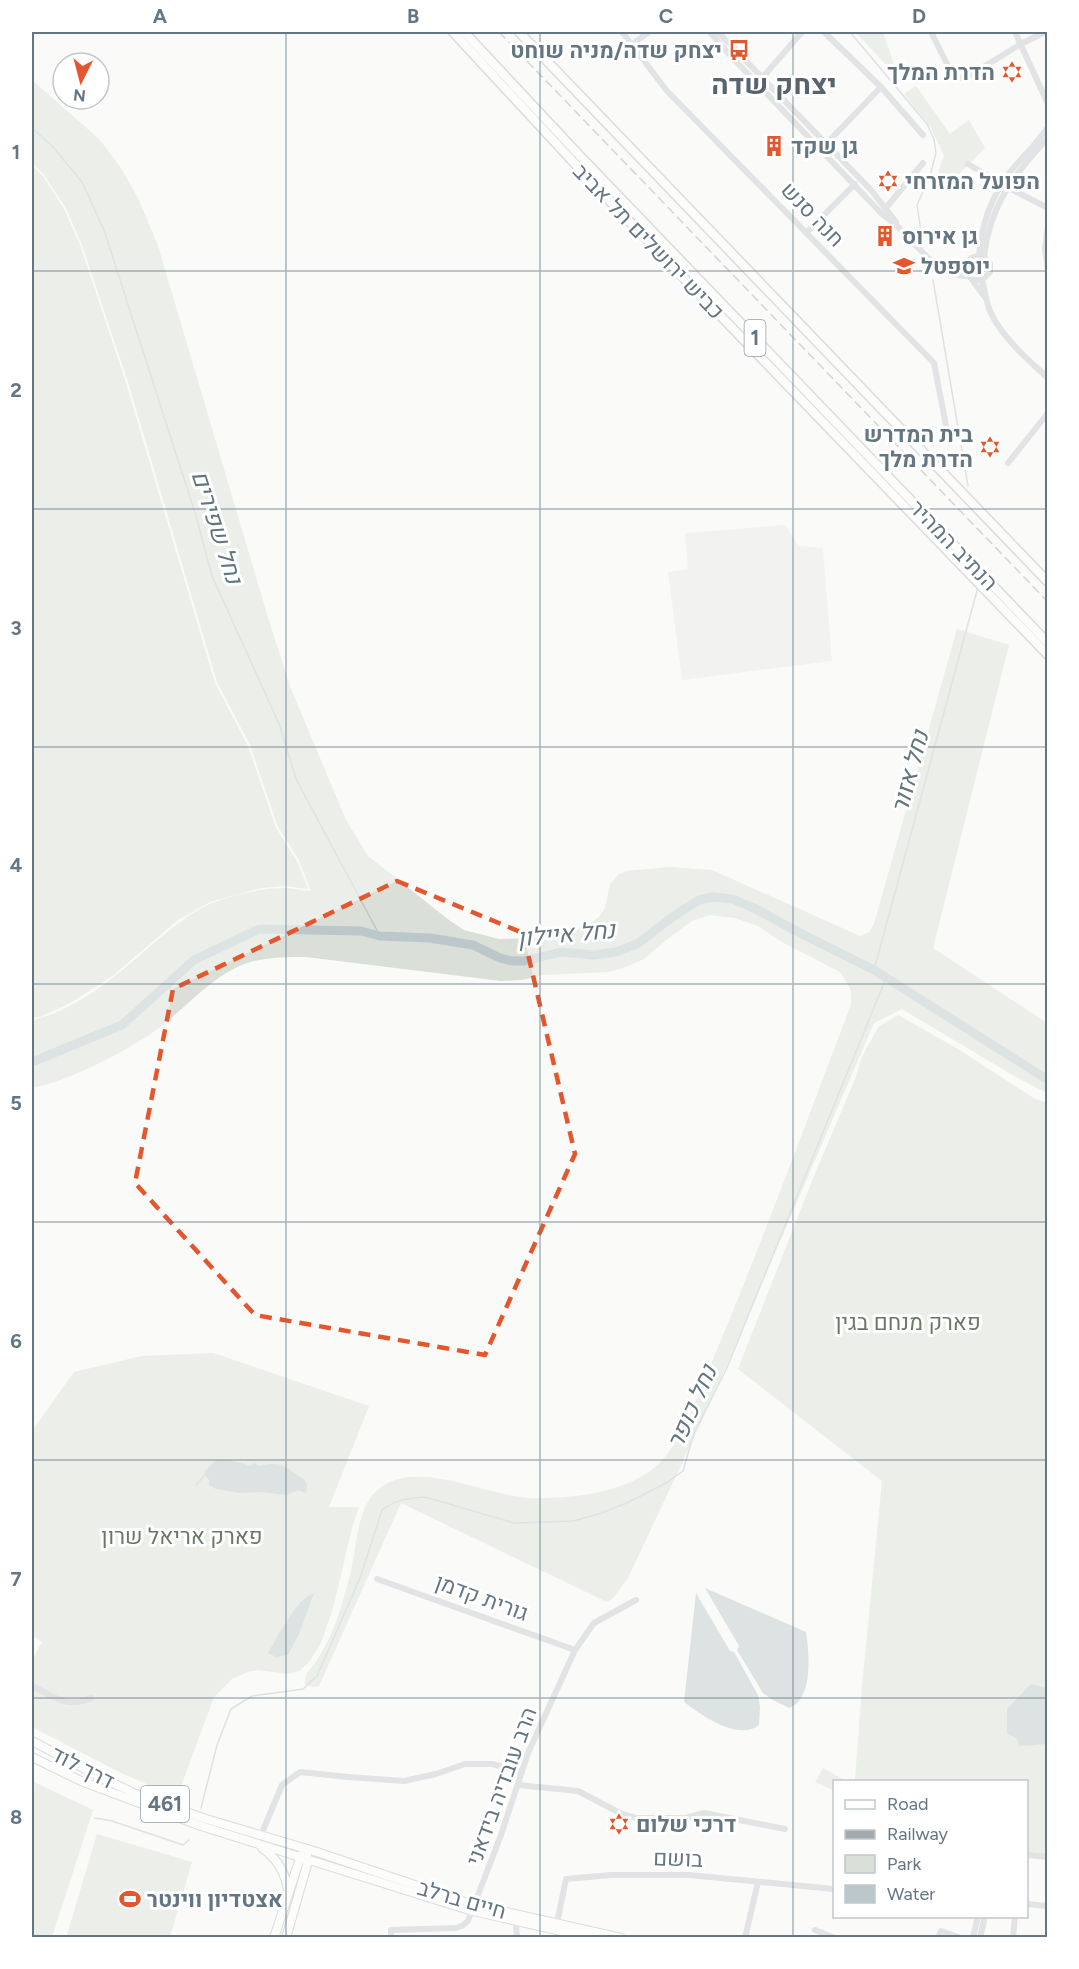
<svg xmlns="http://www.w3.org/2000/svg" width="1079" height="1969" viewBox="0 0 1079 1969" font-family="Figtree,Heebo,sans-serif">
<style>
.built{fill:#e8e9e9}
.green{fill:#dadfd7}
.water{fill:#bbc7cb}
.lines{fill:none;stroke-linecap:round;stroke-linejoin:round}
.stream{stroke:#bbc7cb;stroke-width:1.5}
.river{stroke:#bbc7cb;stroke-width:9}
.major-casing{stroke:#b5babe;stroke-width:10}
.highway-casing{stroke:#b4b9bd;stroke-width:11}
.minor{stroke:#c3c8cc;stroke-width:6}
.major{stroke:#fff;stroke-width:8}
.highway{stroke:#fff;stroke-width:8}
.rail{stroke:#a2aab0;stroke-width:1.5;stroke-dasharray:9 4.5;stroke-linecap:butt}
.marked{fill:none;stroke:#e4572e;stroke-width:4.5;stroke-dasharray:12 8;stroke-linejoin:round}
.grid{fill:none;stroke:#657683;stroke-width:1.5;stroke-opacity:0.55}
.labels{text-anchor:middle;stroke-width:6;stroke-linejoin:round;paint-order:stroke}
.shield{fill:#fff;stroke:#939fa8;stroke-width:1.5}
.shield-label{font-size:21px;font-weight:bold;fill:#657683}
.poi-label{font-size:22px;font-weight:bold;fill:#657683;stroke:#fff;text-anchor:start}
.street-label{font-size:22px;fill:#657683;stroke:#fff}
.park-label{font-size:22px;fill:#687a64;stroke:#fff}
.water-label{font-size:24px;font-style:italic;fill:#60757c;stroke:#fff}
.district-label{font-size:28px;font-weight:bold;fill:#57646e;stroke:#fff}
.neatline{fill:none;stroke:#657683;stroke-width:2}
.grid-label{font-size:20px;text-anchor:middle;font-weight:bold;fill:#657683}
</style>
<rect width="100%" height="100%" fill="#fafaf8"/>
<polygon class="built" points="785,525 799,546 823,548 832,661 682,680 668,572 688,569 685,533"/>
<g class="green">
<polygon points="855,32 883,32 898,77"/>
<path d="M 32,80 L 99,139 L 121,168 L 139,200 L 158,246 L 269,621 L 291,689 L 346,820 L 368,856 L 449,920 L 464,930 L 499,939 L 539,938 L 570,932 L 588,925 L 599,917 L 605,908 L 610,884 L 618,875 L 626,871 L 669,867 L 712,870 L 860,936 L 869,932 L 874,924 L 957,629 L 1009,645 L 933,948 L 1047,1023 L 1047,1093 L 1016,1077 L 902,1009 L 874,1023 L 713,1397 L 628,1578 L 613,1598 L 607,1602 L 401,1503 L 319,1686 L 313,1687 L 305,1684 L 306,1674 C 330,1648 341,1610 350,1575 C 357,1549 356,1505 380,1488 C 416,1460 480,1492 520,1497 C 534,1499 551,1498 565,1497 C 594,1495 631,1487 654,1468 C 682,1445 697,1396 711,1364 C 761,1246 805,1125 851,1005 L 851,990 L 840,972 L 782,942 L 758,926 L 735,918 L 710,915 L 692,921 L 665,941 L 644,959 L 623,968 L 608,972 L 543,975 L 522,980 L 501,981 L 306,957 C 287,957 266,957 247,963 C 210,976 184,1011 152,1033 C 121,1054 68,1081 32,1088 L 32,1020 C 77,1011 121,972 155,942 C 172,928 191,912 212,903 C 233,895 261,888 284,888 C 293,888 302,891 311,891 L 299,860 L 278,827 L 250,745 L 217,682 L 128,382 L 82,245 L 66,208 L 44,175 L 32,162 Z"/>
<polygon points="916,86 950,134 969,120 985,148 958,175 948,192 932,192 944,155 931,128 904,94"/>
<polygon points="32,165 43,176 64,209 80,245 126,383 215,683 248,746 276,828 297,861 308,889 285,886 261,888 210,902 178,920 111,977 72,1002 40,1017 32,1018"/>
<polygon points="898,1015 958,1049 1035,1099 1047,1103 1047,1855 1027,1853 1026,1782 834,1782 834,1791 815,1782 823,1768 846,1781 855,1779 862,1687 882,1481 738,1369 814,1176 856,1077 861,1059 878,1027"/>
<polygon points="213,1353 369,1406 329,1507 359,1507 352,1528 333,1608 321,1643 309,1662 299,1671 288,1674 258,1670 248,1672 232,1679 214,1697 177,1797 121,1773 32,1727 32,1660 42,1642 32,1635 32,1431 74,1372 142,1356"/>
<polygon points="32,1781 93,1810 52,1937 32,1937"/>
<polygon points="97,1834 192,1862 170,1937 75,1938 67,1935"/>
</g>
<g class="water">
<path d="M 216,1460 C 228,1459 242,1463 250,1466 L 254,1463 L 259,1466 C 283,1460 286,1468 305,1480 L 307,1484 L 306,1493 L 298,1490 L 287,1495 L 259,1492 L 239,1493 L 216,1489 L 209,1485 L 209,1480 L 205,1475 L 205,1471 Z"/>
<path d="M 705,1588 L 806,1632 C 809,1652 814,1699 789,1708 L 773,1700 L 763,1693 L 737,1650 L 739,1646 Z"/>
<path d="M 314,1593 L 299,1634 L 288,1655 L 276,1657 L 268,1653 C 279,1635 295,1600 314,1593 Z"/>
<path d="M 696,1593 L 730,1651 L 734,1652 L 758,1695 L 760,1707 L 759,1725 C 738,1742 700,1714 684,1702 Z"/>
<polygon points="1031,1684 1047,1688 1047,1744 1020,1746 1016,1738 1007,1733 1007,1709"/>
</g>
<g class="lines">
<g class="stream">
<polyline points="850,32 927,124 934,139 936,153 930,176 917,205 922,238"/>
<polyline points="32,128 53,147 82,182 104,230 196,516 212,576 280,726 296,779 380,936"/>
<polyline points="933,280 968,486"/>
<polyline points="874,970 978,587"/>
<polyline points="196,1485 205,1475"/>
<path d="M 201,1808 L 217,1745 L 231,1709 L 252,1696 L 303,1689 L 317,1676 L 360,1578 L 382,1510 C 395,1500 408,1498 425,1497 L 514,1523 L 573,1521 L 602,1513 L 629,1502 L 666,1483 L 683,1471 L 694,1433 L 726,1370 L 886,978"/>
<polyline points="95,1818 112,1821 183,1845 189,1840"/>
</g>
<polyline class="river" points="32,1062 122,1025 194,960 259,929 361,931 380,936 430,938 473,945 500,958 512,961 524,961 561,952 594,955 616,952 637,944 678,913 699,900 714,897 732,899 754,908 796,931 874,970 1048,1080"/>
<defs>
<g id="major">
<polyline points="32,1741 102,1778 136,1794 203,1818 317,1852 471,1904 621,1938"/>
<polyline points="32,1757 81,1781 201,1826 469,1910 591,1938"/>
<path d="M 262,1848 C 277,1858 285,1872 288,1890"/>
<polyline points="274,1938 301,1855"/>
<polyline points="286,1938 307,1865 307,1856"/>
</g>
<g id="highway">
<polyline points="453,32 602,193 1048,655"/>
<polyline points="464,32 580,156 1048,643"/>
<polyline points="519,32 1048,582"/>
</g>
</defs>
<use href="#major" class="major-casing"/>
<use href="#highway" class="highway-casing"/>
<g class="minor">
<polyline points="622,32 667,91 934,363 948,436"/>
<path d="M 710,32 L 727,52 L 882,214 C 888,219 895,223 900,229 C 921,248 937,277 968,276"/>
<polyline points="718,32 871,190 896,222"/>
<polyline points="824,32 881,87 923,135"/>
<polyline points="931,32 951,72 954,76 964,79 1021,44 1045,32"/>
<polyline points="1015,32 1048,104"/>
<polyline points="631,45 649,32"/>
<polyline points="763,77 802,32"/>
<polyline points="826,144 881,87"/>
<polyline points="968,164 1002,184"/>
<polyline points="1007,187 1048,208"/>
<polyline points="885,209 923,163"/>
<polyline points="1048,224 1045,249 1048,271"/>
<polyline points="806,233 855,184"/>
<path d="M 979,256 C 981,226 992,196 1010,172 C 1022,157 1037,144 1047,128"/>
<path d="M 984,257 C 989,207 1014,174 1048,138"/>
<path d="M 973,280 L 982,280 L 990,272 L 990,263 L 984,257 C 973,254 967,259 965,270 L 984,296"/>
<path d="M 982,280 C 985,291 986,303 991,313 C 1001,336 1029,361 1048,378"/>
<polyline points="1008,463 1048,413"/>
<polyline points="377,1579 575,1650"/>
<path d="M 32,1686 C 54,1696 66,1709 91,1698"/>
<polyline points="518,1785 578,1791 622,1814 636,1818 686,1818 704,1813 785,1829"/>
<polyline points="261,1835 282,1785 300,1772 348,1777 404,1781 436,1774 465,1764 492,1764 522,1772"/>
<polyline points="1026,1855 1048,1857"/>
<polyline points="1026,1904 1048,1906"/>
<polyline points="557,1923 566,1879 611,1875 689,1875 834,1889"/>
<polyline points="516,1925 517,1938"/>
<polyline points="815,1930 835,1938"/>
<polyline points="391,1938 391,1930 456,1928 462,1926 468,1921 501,1835 528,1753 575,1650 594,1623 636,1600"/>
<polyline points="745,1938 758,1882"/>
<polyline points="938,1938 941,1931 961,1938"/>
<polyline points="973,1938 978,1916"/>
<polyline points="980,1938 985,1916"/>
<polyline points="1013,1938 1015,1916"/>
</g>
<use href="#major" class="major"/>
<use href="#highway" class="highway"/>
<polyline class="rail" points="499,32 1048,602"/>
</g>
<path d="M0 0H1079V1969H0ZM 397,881 L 523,933 L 575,1154 L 485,1355 L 255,1315 L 135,1183 L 173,989 Z" fill="#fafaf8" fill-opacity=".55" fill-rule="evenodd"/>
<path class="marked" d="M 397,881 L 523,933 L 575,1154 L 485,1355 L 255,1315 L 135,1183 L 173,989 Z"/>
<path class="grid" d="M 286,32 L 286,1938M 540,32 L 540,1938M 793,32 L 793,1938M 32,271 L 1048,271M 32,509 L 1048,509M 32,747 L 1048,747M 32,984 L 1048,984M 32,1222 L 1048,1222M 32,1460 L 1048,1460M 32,1698 L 1048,1698"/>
<defs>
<symbol id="bus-bare" viewBox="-9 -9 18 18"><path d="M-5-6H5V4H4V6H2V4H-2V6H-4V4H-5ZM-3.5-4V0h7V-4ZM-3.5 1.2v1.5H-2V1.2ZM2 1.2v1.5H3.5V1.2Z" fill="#e4572e" stroke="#fff" stroke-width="2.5" paint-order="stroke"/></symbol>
<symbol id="synagogue-bare" viewBox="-9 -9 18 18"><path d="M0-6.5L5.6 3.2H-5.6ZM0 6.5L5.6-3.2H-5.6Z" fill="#e4572e" stroke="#fff" stroke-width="2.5" paint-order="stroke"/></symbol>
<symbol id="building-bare" viewBox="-9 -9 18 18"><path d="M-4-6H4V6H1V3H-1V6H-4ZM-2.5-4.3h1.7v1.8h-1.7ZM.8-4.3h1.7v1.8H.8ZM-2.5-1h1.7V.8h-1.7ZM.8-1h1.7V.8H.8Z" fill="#e4572e" stroke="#fff" stroke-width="2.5" paint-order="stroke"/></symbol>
<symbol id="school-bare" viewBox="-9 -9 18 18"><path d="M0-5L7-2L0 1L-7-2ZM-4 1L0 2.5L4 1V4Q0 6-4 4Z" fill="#e4572e" stroke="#fff" stroke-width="2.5" paint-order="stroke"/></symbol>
<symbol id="stadium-bare" viewBox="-9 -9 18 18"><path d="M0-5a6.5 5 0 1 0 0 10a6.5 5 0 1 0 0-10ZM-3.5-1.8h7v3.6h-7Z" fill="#e4572e" stroke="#fff" stroke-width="2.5" paint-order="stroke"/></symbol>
</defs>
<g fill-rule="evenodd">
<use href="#bus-bare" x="724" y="35" width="30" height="30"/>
<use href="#synagogue-bare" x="997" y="57" width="30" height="30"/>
<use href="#building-bare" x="759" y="131" width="30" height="30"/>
<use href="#synagogue-bare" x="873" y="166" width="30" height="30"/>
<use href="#building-bare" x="870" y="221" width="30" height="30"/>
<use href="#school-bare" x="889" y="251" width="30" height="30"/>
<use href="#synagogue-bare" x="975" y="432" width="30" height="30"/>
<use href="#synagogue-bare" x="604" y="1809" width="30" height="30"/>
<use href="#stadium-bare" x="115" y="1884" width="30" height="30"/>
</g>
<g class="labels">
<g class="shield">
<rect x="744.5" y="320" width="21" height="36" rx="4.5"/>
<rect x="141" y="1786" width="48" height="36" rx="4.5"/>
</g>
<g class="shield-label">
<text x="755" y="345">1</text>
<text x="165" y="1811">461</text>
</g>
<g class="poi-label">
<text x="722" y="58" text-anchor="end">יצחק שדה/מניה שוחט</text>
<text x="995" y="80" text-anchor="end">הדרת המלך</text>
<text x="791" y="154">גן שקד</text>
<text x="905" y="189">הפועל המזרחי</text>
<text x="902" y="244">גן אירוס</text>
<text x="921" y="274">יוספטל</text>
<text x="973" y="442" text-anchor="end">בית המדרש<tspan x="973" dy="25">הדרת מלך</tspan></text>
<text x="636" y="1832">דרכי שלום</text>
<text x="147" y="1907">אצטדיון ווינטר</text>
</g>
<g class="street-label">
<text transform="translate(813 214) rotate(46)" y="8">חנה סנש</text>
<text transform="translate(649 241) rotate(46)" y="8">כביש ירושלים תל אביב</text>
<text transform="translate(954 545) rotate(46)" y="8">הנתיב המהיר</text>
<text transform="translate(482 1597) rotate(20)" y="8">גורית קדמן</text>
<text transform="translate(83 1767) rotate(27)" y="8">דרך לוד</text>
<text transform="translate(501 1786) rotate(-70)" y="8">הרב עובדיה בידאני</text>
<text transform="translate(678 1858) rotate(2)" y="8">בושם</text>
<text transform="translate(462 1899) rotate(16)" y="8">חיים ברלב</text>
</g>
<g class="park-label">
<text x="908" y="1330">פארק מנחם בגין</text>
<text x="182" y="1544">פארק אריאל שרון</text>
</g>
<g class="water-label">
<text transform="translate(217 527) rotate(72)" y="8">נחל שפירים</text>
<text transform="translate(910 772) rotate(-75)" y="8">נחל אזור</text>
<text transform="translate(566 934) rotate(-5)" y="8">נחל איילון</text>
<text transform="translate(692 1407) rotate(-66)" y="8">נחל כופר</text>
</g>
<g class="district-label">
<text x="774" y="94">יצחק שדה</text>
</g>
</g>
<rect width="1079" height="1969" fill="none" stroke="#ffffff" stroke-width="66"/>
<rect x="833" y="1780" width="195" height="138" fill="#ffffff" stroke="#c1c8cd" stroke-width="1.5"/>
<rect x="845" y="1800" width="30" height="9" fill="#ffffff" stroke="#c1c8cd" stroke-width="1.5"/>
<text x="887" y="1810" font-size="18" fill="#657683">Road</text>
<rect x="845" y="1830" width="30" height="9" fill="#a2aab0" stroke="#c1c8cd" stroke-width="1.5"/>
<text x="887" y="1840" font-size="18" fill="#657683">Railway</text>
<rect x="845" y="1855" width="30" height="18" fill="#dadfd7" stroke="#c1c8cd" stroke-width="1.5"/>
<text x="887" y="1870" font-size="18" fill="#657683">Park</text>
<rect x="845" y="1885" width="30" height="18" fill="#bbc7cb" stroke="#c1c8cd" stroke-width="1.5"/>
<text x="887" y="1900" font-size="18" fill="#657683">Water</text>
<g transform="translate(81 81) rotate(186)"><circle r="28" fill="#ffffff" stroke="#c1c8cd" stroke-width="1.5"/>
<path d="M0-4.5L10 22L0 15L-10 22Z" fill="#e4572e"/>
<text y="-9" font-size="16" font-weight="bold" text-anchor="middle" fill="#657683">N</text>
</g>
<rect x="33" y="33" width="1013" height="1903" class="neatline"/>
<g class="grid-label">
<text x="160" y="23">A</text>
<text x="413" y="23">B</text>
<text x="666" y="23">C</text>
<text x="919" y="23">D</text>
<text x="16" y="159">1</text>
<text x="16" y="397">2</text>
<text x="16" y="635">3</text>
<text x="16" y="872">4</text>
<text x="16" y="1110">5</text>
<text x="16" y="1348">6</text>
<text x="16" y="1586">7</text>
<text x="16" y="1824">8</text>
</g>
</svg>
